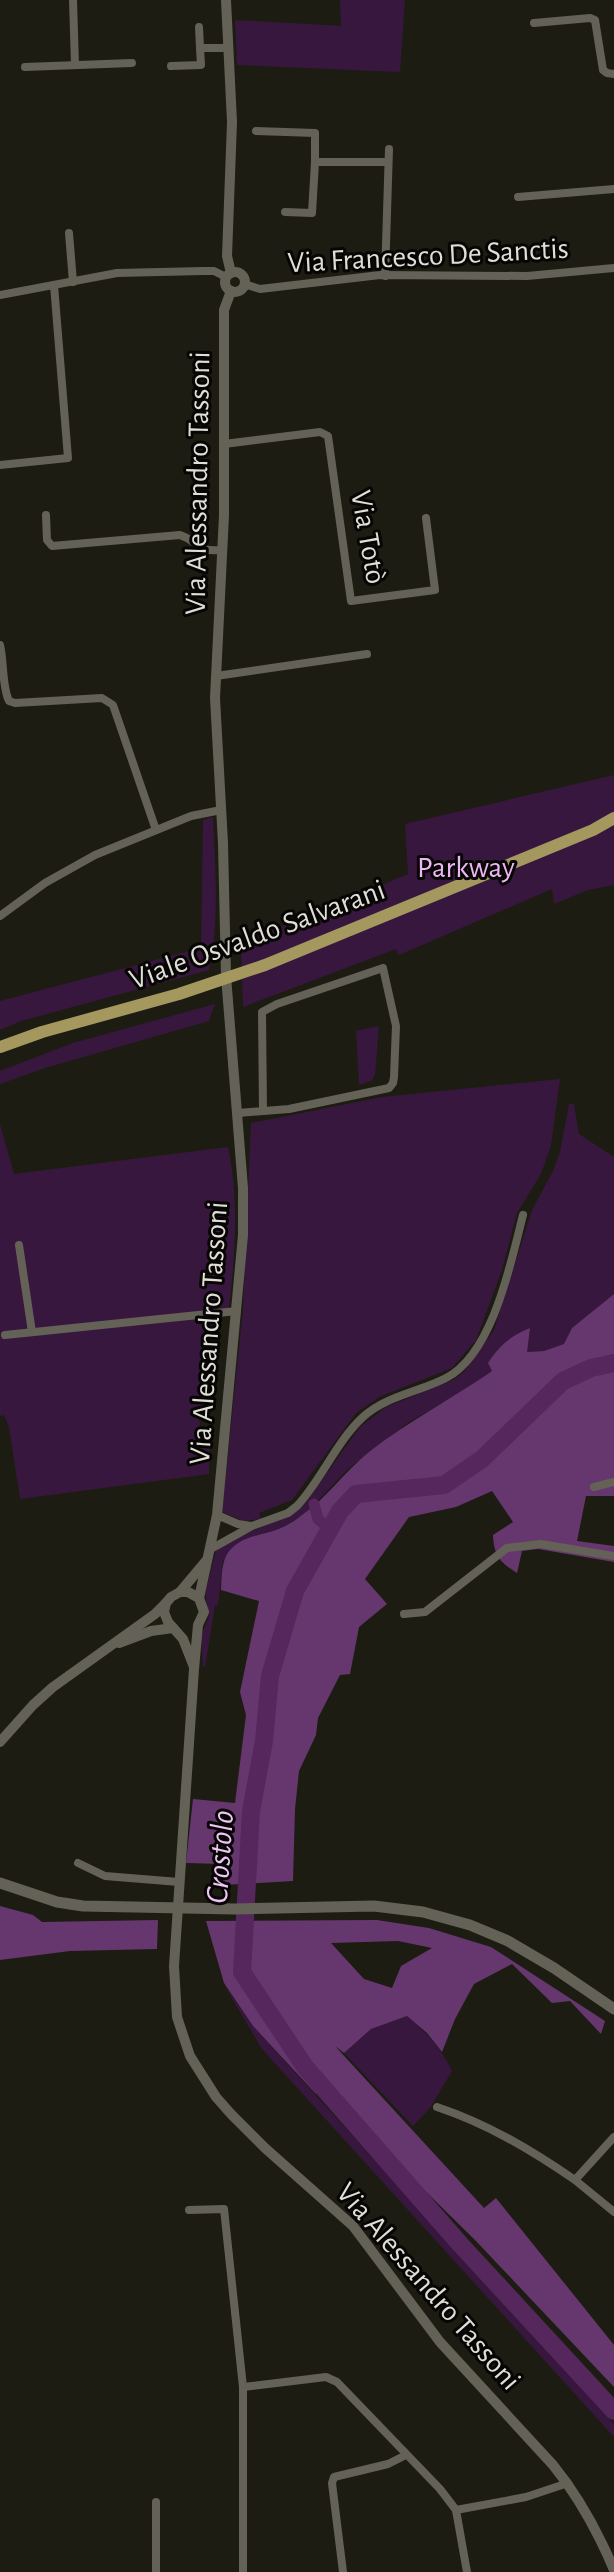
<svg xmlns="http://www.w3.org/2000/svg" width="614" height="2572" viewBox="0 0 614 2572" font-family="'Alegreya Sans',sans-serif">
<style>
.green{fill:#38173e}
.forest{fill:#66376e;fill-rule:evenodd}
.lines{fill:none;stroke-linecap:round;stroke-linejoin:round}
.canal{stroke:#55275d;stroke-width:11}
.river{stroke:#55275d;stroke-width:18}
.minor{stroke:#646257;stroke-width:8}
.tertiary{stroke:#646257;stroke-width:10}
.secondary{stroke:#646257;stroke-width:11}
.primary{stroke:#a4985f;stroke-width:12}
.labels{text-anchor:middle;stroke-width:6;stroke-linejoin:round;paint-order:stroke}
.street-label{font-size:30px;fill:#dfded7;stroke:#070604}
.park-label{font-size:30px;fill:#edb5f6;stroke:#070604}
.water-label{font-size:32px;font-style:italic;fill:#efc5f6;stroke:#070604}
</style>
<rect width="100%" height="100%" fill="#1d1c12"/>
<g class="green">
<polygon points="340,0 405,0 400,72 237,65 235,20 341,26"/>
<polygon points="614,775 614,885 588,890 554,904 552,889 399,955 396,949 243,1007 241,944 408,874 405,824"/>
<path d="M 213,817 C 215,867 220,920 209,970 L 21,1021 L 0,1030 L 0,1001 L 201,948 L 203,820 Z"/>
<polygon points="215,1004 209,1021 45,1068 0,1084 0,1071 73,1043"/>
<polygon points="379,1026 375,1075 371,1081 359,1085 356,1031"/>
<polygon points="560,1079 551,1145 541,1174 517,1213 502,1270 476,1340 452,1368 379,1397 356,1413 292,1500 259,1513 261,1519 244,1521 222,1512 243,1310 251,1123 382,1097"/>
<polygon points="569,1104 574,1104 579,1134 614,1157 614,1294 572,1328 564,1344 544,1351 527,1352 493,1370 460,1393 409,1422 349,1468 305,1514 282,1528 247,1539 223,1561 218,1605 215,1605 205,1667 203,1666 201,1636 209,1617 205,1593 216,1551 228,1541 291,1515 304,1505 360,1427 386,1407 453,1380 464,1372 494,1330 532,1210 553,1171 560,1152"/>
<path d="M 0,1124 L 14,1174 L 228,1147 C 239,1199 235,1248 230,1300 L 228,1311 L 219,1313 L 206,1398 L 199,1415 L 200,1428 L 210,1445 L 209,1474 L 20,1499 L 9,1427 L 4,1415 L 0,1416 Z"/>
<polygon points="223,1983 253,2026 614,2424 614,2437 262,2049"/>
<path d="M 407,2016 C 426,2032 441,2048 452,2071 L 430,2108 L 413,2126 L 344,2053 L 371,2029 Z"/>
</g>
<g class="forest">
<path d="M 614,1294 L 614,1496 L 586,1496 L 577,1541 L 614,1546 L 614,1562 L 538,1549 L 522,1551 L 517,1573 C 500,1562 494,1556 493,1535 L 513,1522 L 492,1491 L 456,1507 L 409,1517 L 365,1579 L 387,1604 L 359,1627 L 350,1674 L 340,1675 L 318,1718 L 316,1735 L 299,1771 L 295,1809 L 293,1881 L 223,1885 L 223,1864 L 186,1863 L 193,1799 L 235,1803 L 246,1715 L 240,1692 L 259,1601 L 221,1590 C 222,1576 221,1559 231,1549 C 244,1535 265,1535 281,1528 C 288,1525 296,1520 302,1515 C 327,1498 345,1471 369,1452 C 408,1421 452,1399 492,1371 L 488,1363 C 499,1346 510,1336 530,1328 L 527,1352 L 544,1351 L 564,1344 L 572,1328 Z"/>
<polygon points="0,1906 33,1915 42,1922 158,1920 157,1949 70,1951 0,1960"/>
<path d="M 377,1920 L 429,1928 L 491,1947 L 605,2021 L 601,2034 L 570,2001 L 552,2003 L 512,1964 L 474,1984 L 455,2019 L 442,2052 L 427,2033 L 407,2016 L 371,2029 L 344,2053 L 335,2046 L 484,2208 L 496,2198 L 614,2345 L 614,2387 L 476,2241 L 412,2178 L 326,2084 L 316,2094 L 253,2026 L 224,1983 L 206,1921 ZM 398,1941 L 432,1948 L 401,1966 L 392,1988 L 364,1979 L 331,1943 Z"/>
</g>
<g class="lines">
<polyline class="canal" points="314,1504 318,1519 330,1529"/>
<polyline class="river" points="614,1363 591,1368 563,1381 482,1459 444,1485 356,1494 340,1511 295,1591 270,1676 264,1741 251,1811 242,1972 305,2067 460,2244 614,2411"/>
<g class="minor">
<polyline points="73,0 75,65"/>
<polyline points="534,23 590,18 595,20 603,70 607,73 614,74"/>
<polyline points="199,27 200,48"/>
<polyline points="171,66 201,65 200,48 228,48"/>
<polyline points="25,67 132,63"/>
<polyline points="256,131 315,133 315,162"/>
<polyline points="518,197 614,189"/>
<polyline points="285,212 312,213 315,162 388,162"/>
<polyline points="69,233 73,282"/>
<polyline points="385,276 389,149"/>
<polyline points="244,284 260,289 380,275 527,276 614,268"/>
<polyline points="0,295 117,273 203,271 214,271 226,277"/>
<polyline points="224,444 320,432 328,436 351,601 435,590 426,518"/>
<polyline points="0,465 68,458 54,285"/>
<path d="M 46,515 L 47,540 L 52,546 L 180,535 C 201,542 193,552 222,550"/>
<path d="M 0,645 C 4,662 2,687 9,701 L 15,703 L 102,698 L 113,705 L 156,830"/>
<polyline points="216,676 367,654"/>
<polyline points="0,916 45,883 95,855 191,816 221,810"/>
<polyline points="238,1113 289,1109 389,1088 393,1083 394,1077 396,1026 383,968 277,1004 262,1012 263,1111"/>
<polyline points="19,1245 32,1332"/>
<polyline points="5,1335 237,1311"/>
<polyline points="594,1487 614,1482"/>
<polyline points="217,1515 238,1524 251,1526"/>
<path d="M 209,1550 L 252,1526 L 288,1513 L 297,1506 C 322,1479 336,1442 363,1417 C 386,1396 419,1392 446,1378 C 493,1354 511,1262 523,1215"/>
<polyline points="404,1614 425,1612 507,1548 541,1544 614,1556"/>
<polyline points="78,1863 105,1876 179,1882"/>
<path d="M 437,2107 C 488,2124 531,2150 575,2180"/>
<polyline points="614,2137 575,2180 614,2212"/>
<polyline points="189,2210 224,2209 243,2387 243,2572"/>
<polyline points="243,2387 326,2377 337,2382 440,2489 456,2510 467,2572"/>
<polyline points="156,2502 156,2572"/>
<polyline points="456,2510 526,2497 568,2483"/>
<polyline points="343,2572 332,2483 334,2477 388,2464 406,2455"/>
</g>
<g class="tertiary">
<polyline points="226,0 232,122 227,256 231,273"/>
<circle cx="235" cy="282" r="10"/>
<path d="M 180,1592 L 188,1592 L 199,1598 L 204,1612 L 198,1625 L 194,1669 L 174,1966 L 177,2017 L 190,2056 L 216,2097 L 231,2114 L 265,2148 L 353,2226 L 440,2342 L 553,2465 C 579,2497 598,2532 614,2570"/>
<polyline points="199,1598 217,1515 243,1235 243,1188 226,976 223,843 215,698 224,515 224,310 231,291"/>
<polyline points="119,1643 151,1631 173,1628"/>
<polyline points="194,1667 183,1639 168,1622 164,1612 166,1603 171,1597 180,1592 206,1561"/>
<polyline points="0,1742 33,1705 53,1687 155,1614 166,1603"/>
</g>
<polyline class="secondary" points="0,1883 57,1902 83,1906 235,1909 374,1906 423,1912 470,1925 508,1941 554,1968 614,2009"/>
<polyline class="primary" points="0,1047 42,1032 179,994 265,965 593,830 614,818"/>
</g>
<g class="labels">
<g class="street-label">
<text transform="translate(428 255) rotate(-3)" y="10">Via Francesco De Sanctis</text>
<text transform="translate(197 483) rotate(-89)" y="10">Via Alessandro Tassoni</text>
<text transform="translate(369 537) rotate(80)" y="10">Via Totò</text>
<text transform="translate(257 934) rotate(-20)" y="10">Viale Osvaldo Salvarani</text>
<text transform="translate(208 1333) rotate(-86)" y="10">Via Alessandro Tassoni</text>
<text transform="translate(429 2286) rotate(49)" y="10">Via Alessandro Tassoni</text>
</g>
<g class="park-label">
<text x="466" y="877">Parkway</text>
</g>
<g class="water-label">
<text transform="translate(219 1857) rotate(-86)" y="11">Crostolo</text>
</g>
</g>
</svg>
